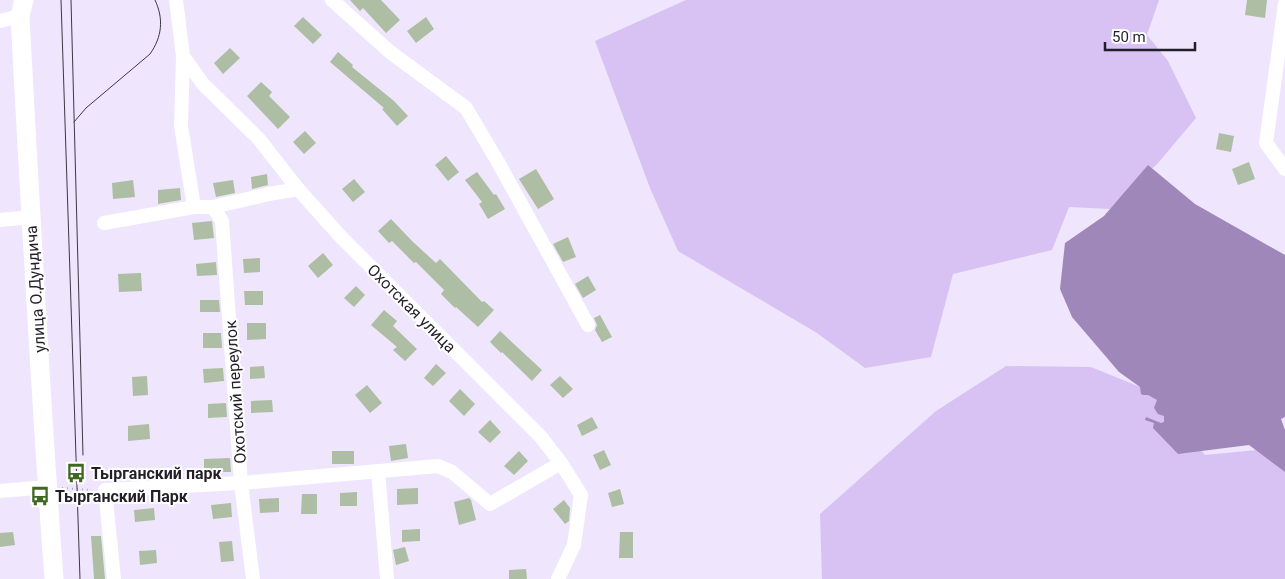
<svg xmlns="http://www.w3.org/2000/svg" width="1285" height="579" viewBox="0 0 1285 579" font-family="Roboto,sans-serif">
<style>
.green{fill:#d8c1f3}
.water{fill:#9f87ba}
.building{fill:#adbea4}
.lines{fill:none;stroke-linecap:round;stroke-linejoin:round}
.path{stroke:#afa7ba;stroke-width:2;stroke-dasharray:1 4;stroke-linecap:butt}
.minor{stroke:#fff;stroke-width:14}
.secondary{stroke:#fff;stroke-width:19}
.tram{stroke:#3d3844;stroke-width:1}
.labels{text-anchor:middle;stroke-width:4;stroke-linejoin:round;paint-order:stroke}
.street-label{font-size:16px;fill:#231f29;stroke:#fff}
.poi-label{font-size:16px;font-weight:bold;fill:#231f29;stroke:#fff;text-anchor:start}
</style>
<rect width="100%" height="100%" fill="#efe5fc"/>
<g class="green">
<polygon points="686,0 1159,0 1147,35 1168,61 1196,118 1158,163 1110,209 1069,207 1052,250 953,274 931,357 865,368 817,333 678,251 650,188 595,41"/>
<polygon points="1006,366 1091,367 1150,391 1205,455 1278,448 1285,453 1285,579 822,579 820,514 936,411"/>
</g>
<polygon class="water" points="1148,165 1195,204 1285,255 1285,417 1281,419 1285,430 1285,472 1249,445 1178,454 1153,428 1154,423 1145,420 1146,417 1161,423 1164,422 1164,416 1158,414 1154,408 1157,400 1148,395 1143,395 1141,394 1140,387 1119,372 1072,317 1060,289 1065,243 1104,216"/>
<g class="building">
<polygon points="350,0 381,0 400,20 386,33 363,8 360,11"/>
<polygon points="1247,0 1267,0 1265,18 1245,15"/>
<polygon points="303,17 322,35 313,44 294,26"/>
<polygon points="426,17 434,29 416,43 407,31"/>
<polygon points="230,48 240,58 223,74 214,63"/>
<polygon points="338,52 353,65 352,67 394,101 408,116 397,126 382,109 384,108 330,62"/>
<polygon points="261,82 272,92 269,96 290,117 278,129 247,96"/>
<polygon points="305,131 316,143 304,154 293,142"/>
<polygon points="1219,133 1234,136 1231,152 1216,149"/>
<polygon points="446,156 459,172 448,181 435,165"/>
<polygon points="1249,162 1255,179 1238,185 1232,169"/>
<polygon points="536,169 554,199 538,209 519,179"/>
<polygon points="477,172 494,195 496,194 505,209 488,219 479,204 482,202 465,180"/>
<polygon points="267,174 268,185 252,189 251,177"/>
<polygon points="354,179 365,192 353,202 342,189"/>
<polygon points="133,180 135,197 113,199 112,183"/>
<polygon points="233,180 235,193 216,197 213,183"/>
<polygon points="180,188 181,200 158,204 158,190"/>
<polygon points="391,219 413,242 436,263 440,259 482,302 484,301 494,310 478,327 456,307 455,308 441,294 444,290 416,262 414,263 392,241 389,243 378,231"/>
<polygon points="212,221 214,238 194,240 192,223"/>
<polygon points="568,237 576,257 563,262 553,244"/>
<polygon points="323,253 333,265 318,278 308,266"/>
<polygon points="260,258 260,272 244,273 243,259"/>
<polygon points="216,262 217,275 197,276 196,264"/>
<polygon points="141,273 142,291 119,292 118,274"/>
<polygon points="588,276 596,290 583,298 575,284"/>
<polygon points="356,286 365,295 354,307 344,298"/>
<polygon points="244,291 263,291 263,305 245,305"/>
<polygon points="200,300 219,300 220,312 200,312"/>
<polygon points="384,310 397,321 393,326 417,349 405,361 393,350 397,347 371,325"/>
<polygon points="600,315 612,337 602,342 595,330 597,325 594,318"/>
<polygon points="247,323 266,323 266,339 247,340"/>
<polygon points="500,331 542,370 532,381 502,352 501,353 490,342"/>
<polygon points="203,333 221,333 222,348 203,348"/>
<polygon points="436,364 446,373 433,386 424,378"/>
<polygon points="264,366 265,378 250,379 250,367"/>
<polygon points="223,368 224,381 204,383 203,369"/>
<polygon points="147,376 148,395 133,396 132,377"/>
<polygon points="560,376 573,389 563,398 550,385"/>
<polygon points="367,385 382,403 370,413 355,395"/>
<polygon points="460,389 475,404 464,416 449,401"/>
<polygon points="272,400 273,412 251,413 251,401"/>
<polygon points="226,403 227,417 208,418 208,404"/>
<polygon points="592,417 598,428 582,436 577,425"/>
<polygon points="490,420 501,432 490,443 478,432"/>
<polygon points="149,424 150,439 128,441 128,426"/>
<polygon points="406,444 408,458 391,461 389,446"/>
<polygon points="604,450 611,465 600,470 593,455"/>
<rect x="332" y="451" width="22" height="13"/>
<polygon points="519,451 528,461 514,475 504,466"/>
<polygon points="230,458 231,472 204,472 204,459"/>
<polygon points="418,488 418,504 397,505 397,489"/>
<polygon points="620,489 624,504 612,507 608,493"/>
<polygon points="357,492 357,506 340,506 340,493"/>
<polygon points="302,494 317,494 317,514 301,514"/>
<polygon points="279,498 279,512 260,513 259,499"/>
<polygon points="469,498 471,500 476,520 459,525 454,502"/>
<polygon points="564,500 570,508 569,521 565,524 553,509"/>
<polygon points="231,503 232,517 213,519 211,505"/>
<polygon points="154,508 155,520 135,522 134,510"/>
<polygon points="420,529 420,541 402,542 402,530"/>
<polygon points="13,532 15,545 0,547 0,533"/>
<polygon points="620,532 633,532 633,558 619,558"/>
<polygon points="91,536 101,536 105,579 94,579"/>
<polygon points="232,541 234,561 221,562 219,542"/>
<polygon points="405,547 409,561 396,565 393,550"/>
<polygon points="156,550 157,563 140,565 139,551"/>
<polygon points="526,569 527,579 509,579 509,570"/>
</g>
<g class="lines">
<polyline class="path" points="62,488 92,490"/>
<g class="minor">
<polyline points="176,0 183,56 181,126 194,207 213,207 269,194 298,189"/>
<polyline points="332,0 390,52 466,108 498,162 588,325"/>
<polyline points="1285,4 1266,143 1285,169"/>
<polyline points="0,21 20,16"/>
<polyline points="183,56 203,84 259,139 298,189 341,237 541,437 561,463 581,495 574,545 558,579"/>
<polyline points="213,207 222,221 241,483 253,579"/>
<polyline points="0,220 31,217"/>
<polyline points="104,223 194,207"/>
<polyline points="378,471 387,579"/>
<polyline points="0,491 47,487"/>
<polyline points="114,579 105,490 241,483 438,466 452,472 490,504 561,463"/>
</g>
<path class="secondary" d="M 24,0 L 20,16 C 30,204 40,392 54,579"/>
<g class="tram">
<polyline points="61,0 80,579"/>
<polyline points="71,0 83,455"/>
<path d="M 74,122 L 86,108 L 150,54 C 162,37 164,19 155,0"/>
</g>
</g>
<defs>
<symbol id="bus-bare" viewBox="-9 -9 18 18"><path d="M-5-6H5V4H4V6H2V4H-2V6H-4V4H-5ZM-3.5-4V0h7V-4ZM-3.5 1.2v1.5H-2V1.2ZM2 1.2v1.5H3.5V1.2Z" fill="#416823" stroke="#fff" stroke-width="2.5" paint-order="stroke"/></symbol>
</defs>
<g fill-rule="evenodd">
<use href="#bus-bare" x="62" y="459" width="28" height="28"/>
<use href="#bus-bare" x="26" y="482" width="28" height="28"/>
</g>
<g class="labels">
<g class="street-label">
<text transform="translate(35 289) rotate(-94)" y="6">улица О.Дундича</text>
<text transform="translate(412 308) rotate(45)" y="6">Охотская улица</text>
<text transform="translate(235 392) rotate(-94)" y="6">Охотский переулок</text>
</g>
<g class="poi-label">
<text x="91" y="479">Тырганский парк</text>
<text x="55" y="502">Тырганский Парк</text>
</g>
</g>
<path d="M1105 42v8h90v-8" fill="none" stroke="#231f29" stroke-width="2.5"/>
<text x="1112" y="42" font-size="15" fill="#231f29" stroke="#ffffff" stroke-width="4" paint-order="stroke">50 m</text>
</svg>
